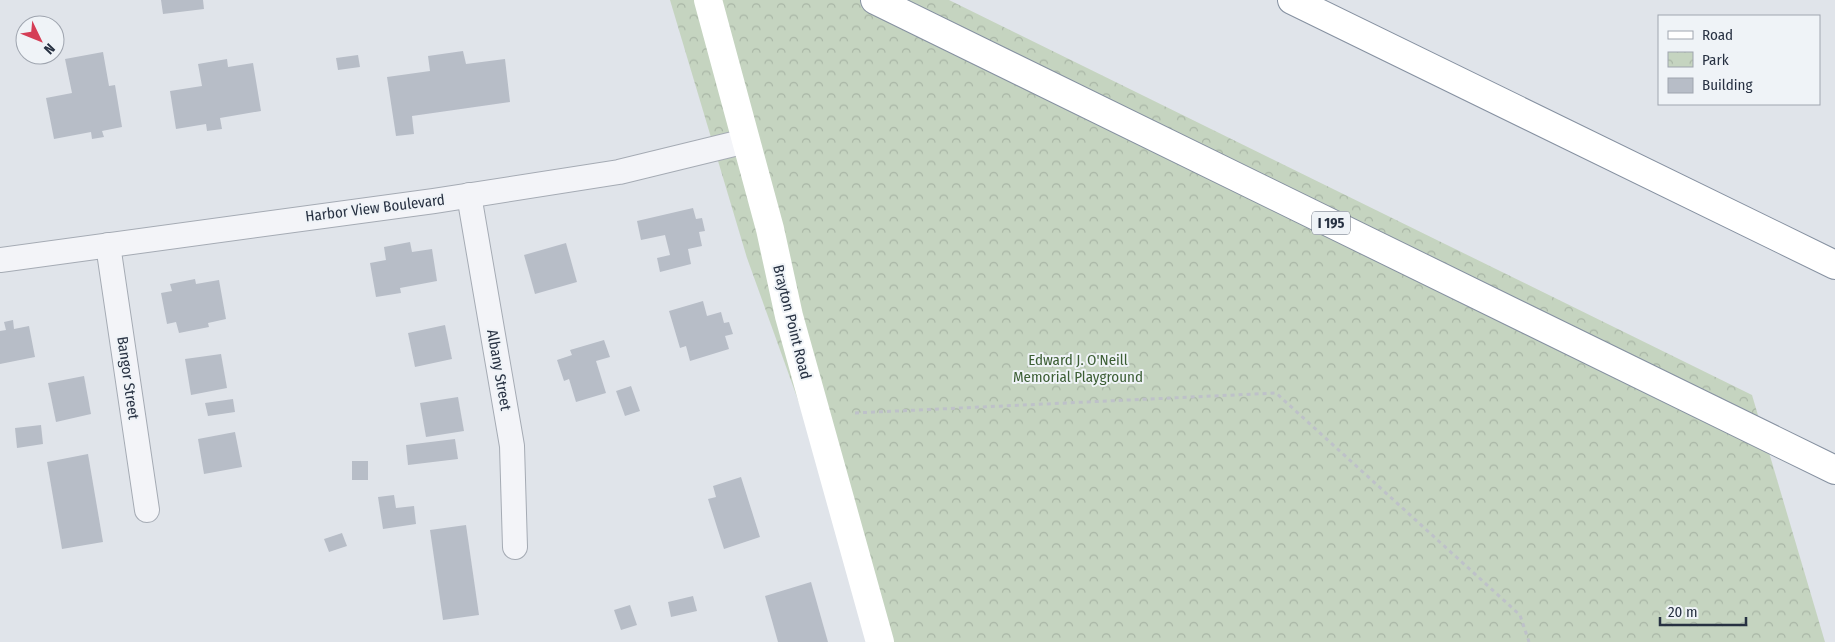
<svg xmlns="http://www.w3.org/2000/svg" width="1835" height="642" viewBox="0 0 1835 642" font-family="'Fira Sans Condensed',sans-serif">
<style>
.park{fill:url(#park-crowns)}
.building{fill:#b7bdc7}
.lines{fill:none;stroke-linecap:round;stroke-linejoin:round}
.street-casing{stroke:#a5abb4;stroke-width:26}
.highway-casing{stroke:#8691a1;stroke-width:30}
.path{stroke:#bec1c9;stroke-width:3;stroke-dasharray:4 4;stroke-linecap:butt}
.street{stroke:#f3f4f8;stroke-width:24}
.secondary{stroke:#fff;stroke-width:28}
.highway{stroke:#fff;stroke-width:28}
.labels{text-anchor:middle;stroke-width:4;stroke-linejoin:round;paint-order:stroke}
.shield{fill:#eff3f7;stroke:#636b78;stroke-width:1}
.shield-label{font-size:14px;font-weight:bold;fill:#273142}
.street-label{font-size:15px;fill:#273142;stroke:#eff3f7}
.park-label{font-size:15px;fill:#3c5e34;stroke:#eff3f7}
</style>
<defs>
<pattern id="park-crowns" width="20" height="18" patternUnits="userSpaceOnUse" patternTransform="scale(1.25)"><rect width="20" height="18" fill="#c5d4c0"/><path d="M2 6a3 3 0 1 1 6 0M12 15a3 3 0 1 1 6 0" fill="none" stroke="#a9b6a6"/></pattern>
</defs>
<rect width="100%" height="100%" fill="#e0e4ea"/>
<polygon class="park" points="670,0 949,0 1752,395 1825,642 885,642 747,258"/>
<g class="building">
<polygon points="161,0 203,0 204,9 163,14"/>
<polygon points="463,51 466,64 505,59 510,102 412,116 414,134 396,136 387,77 430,71 428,56"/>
<polygon points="103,52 109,86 115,85 122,127 102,131 104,137 92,139 91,132 54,139 46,98 72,93 65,59"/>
<polygon points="358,55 360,67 338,70 336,58"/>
<polygon points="227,59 228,67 253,63 261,111 220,118 222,129 207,131 206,124 176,129 170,91 202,86 198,64"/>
<polygon points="693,208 696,219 702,218 705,231 699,232 702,246 688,249 691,264 660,272 657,258 670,255 665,235 641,240 637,221"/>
<polygon points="410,242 412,252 432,249 437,281 400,288 401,293 376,297 370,263 386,260 384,247"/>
<polygon points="566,243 577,282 535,294 524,255"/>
<polygon points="195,279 196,284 219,280 226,319 208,323 209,327 179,333 176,322 167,324 161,293 172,291 170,284"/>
<polygon points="703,301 707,316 721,312 724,323 729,322 733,334 725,336 729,349 690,361 686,346 680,348 669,311"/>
<polygon points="13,320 14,329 29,326 35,357 0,364 0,331 6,330 4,322"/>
<polygon points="445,325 452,359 415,367 408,333"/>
<polygon points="604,340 610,357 596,361 606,393 576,402 569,379 564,381 557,360 572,355 570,350"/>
<polygon points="221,354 227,388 191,395 185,359"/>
<polygon points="84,376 91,414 56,422 48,383"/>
<polygon points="631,386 640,411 625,416 616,391"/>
<polygon points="458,397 464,431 426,437 420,403"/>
<polygon points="233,399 235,412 208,416 205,403"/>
<polygon points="41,425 43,444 17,448 15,428"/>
<polygon points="235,432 242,467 204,474 198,439"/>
<polygon points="455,439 458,459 408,465 406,445"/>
<polygon points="88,454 103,542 62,549 47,462"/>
<rect x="352" y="461" width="16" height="19"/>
<polygon points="741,477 760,537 724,549 708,499 716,497 713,486"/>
<polygon points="394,495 396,508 414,506 416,524 383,529 378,497"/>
<polygon points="466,525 479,615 443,620 430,530"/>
<polygon points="342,533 347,546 329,552 324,539"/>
<polygon points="811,582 828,642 778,642 765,596"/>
<polygon points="693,596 697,611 671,617 668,602"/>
<polygon points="630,605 637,625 621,630 614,610"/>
</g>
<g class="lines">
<defs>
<g id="street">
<polyline points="469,195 512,446 515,547"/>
<polyline points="108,245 147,510"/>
<polyline points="0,260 434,201 619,172 746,141"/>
</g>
<g id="highway">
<polyline points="875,0 1835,470"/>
<polyline points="1292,0 1835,265"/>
</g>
</defs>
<use href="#street" class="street-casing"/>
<use href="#highway" class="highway-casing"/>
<polyline class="path" points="855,413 1276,393 1520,615 1529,642"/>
<use href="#street" class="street"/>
<polyline class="secondary" points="708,0 770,229 789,316 880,642"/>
<use href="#highway" class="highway"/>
</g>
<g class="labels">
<rect class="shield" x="1312" y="211.5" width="38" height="23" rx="4"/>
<g class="shield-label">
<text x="1331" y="228">I 195</text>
</g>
<g class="street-label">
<text transform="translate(375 208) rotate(-7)" y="5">Harbor View Boulevard</text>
<text transform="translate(792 322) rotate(76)" y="5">Brayton Point Road</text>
<text transform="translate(499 370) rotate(80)" y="5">Albany Street</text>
<text transform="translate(128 378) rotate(82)" y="5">Bangor Street</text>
</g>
<g class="park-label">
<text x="1078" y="365">Edward J. O'Neill<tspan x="1078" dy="17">Memorial Playground</tspan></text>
</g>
</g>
<rect x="1658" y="15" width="162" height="90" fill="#eff3f7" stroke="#9fa5af"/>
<rect x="1668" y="31" width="25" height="8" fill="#ffffff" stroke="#9fa5af"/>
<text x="1702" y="40" font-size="15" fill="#273142">Road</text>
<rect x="1668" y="52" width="25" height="15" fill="url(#park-crowns)" stroke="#9fa5af"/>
<text x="1702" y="65" font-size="15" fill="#273142">Park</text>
<rect x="1668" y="78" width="25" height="15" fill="#b7bdc7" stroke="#9fa5af"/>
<text x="1702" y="90" font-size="15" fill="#273142">Building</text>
<g transform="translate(40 40) rotate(133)"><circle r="24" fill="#eff3f7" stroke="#9fa5af"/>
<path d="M0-4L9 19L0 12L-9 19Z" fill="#d53e56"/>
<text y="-8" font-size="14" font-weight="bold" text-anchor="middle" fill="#273142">N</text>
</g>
<path d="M1660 617v8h86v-8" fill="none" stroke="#273142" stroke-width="2.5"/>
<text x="1668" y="617" font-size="15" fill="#273142" stroke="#eff3f7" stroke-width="4" paint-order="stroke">20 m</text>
</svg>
